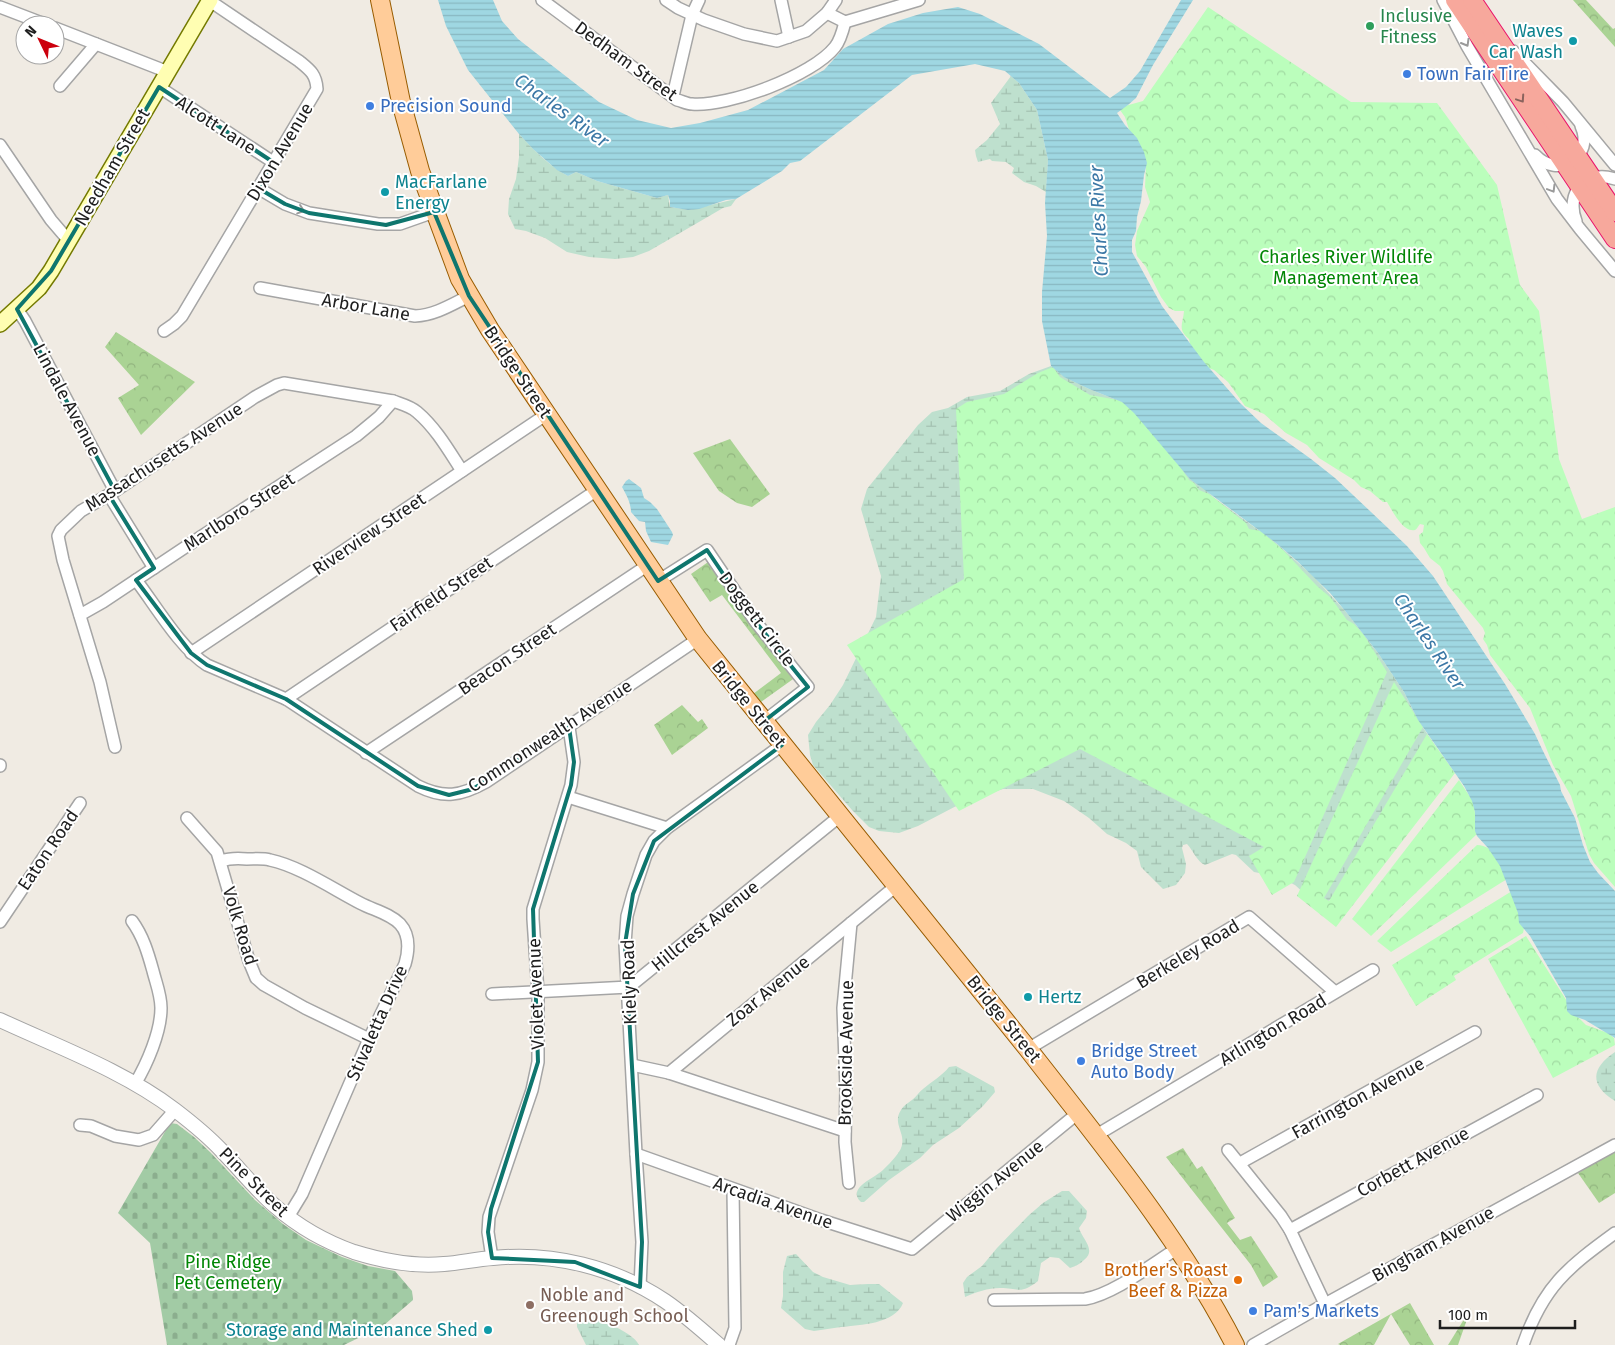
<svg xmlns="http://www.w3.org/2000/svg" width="1615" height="1345" viewBox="0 0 1615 1345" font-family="'Fira Sans',sans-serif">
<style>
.forest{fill:url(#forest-crowns)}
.wetland{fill:url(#wetland-marsh)}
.cemetery{fill:url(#cemetery-stones)}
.park{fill:url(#park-crowns)}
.water{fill:url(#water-rules)}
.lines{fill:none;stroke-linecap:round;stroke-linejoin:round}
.minor-casing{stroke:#a5a5a5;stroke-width:14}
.tertiary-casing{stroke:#a5a5a5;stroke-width:16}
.secondary-casing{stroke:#747a00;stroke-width:18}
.primary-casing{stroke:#985c00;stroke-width:20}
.trunk-casing{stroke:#ea146b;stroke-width:20}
.minor{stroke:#fff;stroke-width:11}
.tertiary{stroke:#fff;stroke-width:14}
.secondary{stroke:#fffeb2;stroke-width:15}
.primary{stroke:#fc9;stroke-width:18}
.trunk{stroke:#f7a89c;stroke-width:18}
.oneway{stroke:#9a9a9a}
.oneway2{stroke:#8a635d}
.marked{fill:none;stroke:#0f766e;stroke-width:4;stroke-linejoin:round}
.leisure-dot{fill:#2e9e5b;stroke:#fff;stroke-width:2}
.culture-dot{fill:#0f9aa8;stroke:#fff;stroke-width:2}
.shop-dot{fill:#3f7fe0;stroke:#fff;stroke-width:2}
.food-dot{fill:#e8710a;stroke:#fff;stroke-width:2}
.education-dot{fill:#8d6e63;stroke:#fff;stroke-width:2}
.labels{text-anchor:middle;stroke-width:4;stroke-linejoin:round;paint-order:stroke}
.leisure-label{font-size:18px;fill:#27864d;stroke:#fff;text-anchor:start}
.culture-label{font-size:18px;fill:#0d838f;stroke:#fff;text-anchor:end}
.street-label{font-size:18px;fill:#1e1e1e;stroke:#fff}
.shop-label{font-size:18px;fill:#366cbe;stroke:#fff;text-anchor:start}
.park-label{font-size:18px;fill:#018604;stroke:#fff}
.food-label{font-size:18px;fill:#c56008;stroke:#fff;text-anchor:end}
.education-label{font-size:18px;fill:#785e54;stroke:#fff;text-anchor:start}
.water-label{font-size:19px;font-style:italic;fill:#3c78a6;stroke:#fff}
</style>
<defs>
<pattern id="forest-crowns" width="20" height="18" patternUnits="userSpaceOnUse" patternTransform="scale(1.25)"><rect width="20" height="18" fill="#aad394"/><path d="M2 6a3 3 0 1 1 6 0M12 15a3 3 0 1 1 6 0" fill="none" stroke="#92b57f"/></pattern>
<pattern id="wetland-marsh" width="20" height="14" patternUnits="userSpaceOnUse" patternTransform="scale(1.25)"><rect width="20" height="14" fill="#bee0ce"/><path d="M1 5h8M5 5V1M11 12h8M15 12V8" fill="none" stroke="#a3c0b0"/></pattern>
<pattern id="cemetery-stones" width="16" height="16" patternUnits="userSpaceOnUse" patternTransform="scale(1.25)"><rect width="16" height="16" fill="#a2cba5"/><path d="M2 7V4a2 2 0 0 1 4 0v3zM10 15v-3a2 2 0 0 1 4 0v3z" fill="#8bae8e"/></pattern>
<pattern id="park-crowns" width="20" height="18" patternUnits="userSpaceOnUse" patternTransform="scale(1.25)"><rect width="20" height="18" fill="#bbfebc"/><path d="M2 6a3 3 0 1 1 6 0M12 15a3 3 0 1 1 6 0" fill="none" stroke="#a0d9a1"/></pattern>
<pattern id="water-rules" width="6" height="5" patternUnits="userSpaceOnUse" patternTransform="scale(1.25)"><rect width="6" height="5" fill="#9fd7e2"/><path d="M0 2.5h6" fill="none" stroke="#88b8c1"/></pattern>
</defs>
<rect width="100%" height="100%" fill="#f0ebe3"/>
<g class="forest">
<polygon points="1573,0 1586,0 1613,29 1615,28 1615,47"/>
<polygon points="116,332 195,382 141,435 118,398 139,385 105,347"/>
<polygon points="730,439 770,494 752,507 737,503 719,491 693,453"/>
<polygon points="711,560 796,677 761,702 753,694 781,673 722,595 710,602 691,574"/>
<polygon points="682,705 698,722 702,719 708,728 672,755 654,725"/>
<polygon points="1183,1148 1197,1169 1202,1166 1235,1218 1227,1223 1240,1240 1251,1236 1278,1277 1263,1287 1251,1265 1166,1157"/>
<polygon points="1615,1151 1615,1193 1599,1203 1578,1173"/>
<polygon points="1410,1303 1434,1345 1410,1345 1391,1314 1374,1345 1340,1345 1338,1344"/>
<polygon points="1471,1308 1458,1345 1448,1345"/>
</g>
<g class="wetland">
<polygon points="1011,76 1019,83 1037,110 1048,160 1046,192 1036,186 1024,182 1012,173 1014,168 1006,162 992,161 990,159 978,162 976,156 975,150 987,140 1000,124 991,103"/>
<path d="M 519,134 C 534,150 549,166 568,176 L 576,172 L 597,181 L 657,198 L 668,195 L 670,207 L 689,210 L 736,199 L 731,206 L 723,208 L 649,251 L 633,257 L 615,259 L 589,257 L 567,252 L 545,238 L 526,231 L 515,229 L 508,214 L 509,199 L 516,179 L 519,157 Z"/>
<path d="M 1051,366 L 1065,377 L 1089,389 L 1122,402 L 1213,497 L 1276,543 L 1313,576 L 1346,612 L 1378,653 L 1404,692 L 1418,720 L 1438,750 L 1335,896 L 1323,905 L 1317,905 L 1295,885 L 1279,877 L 1254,872 L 1236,855 L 1232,854 L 1205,865 C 1197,862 1193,850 1187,844 L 1183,845 L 1182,848 L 1186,864 L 1185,873 L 1176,885 L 1163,889 L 1141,867 L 1137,851 L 1126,843 L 1107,834 L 1089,818 L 1064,801 L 1033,789 L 1003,789 L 962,803 L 918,826 L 899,833 L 879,831 L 869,827 L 852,810 L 813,765 L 810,755 L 808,735 L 816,722 L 830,705 L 843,685 L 876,617 L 881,576 L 861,509 L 867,489 L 918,425 L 932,412 L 948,408 L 967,397 L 1000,391 L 1029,374 Z"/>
<path d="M 1615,1052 L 1615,1101 C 1589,1085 1591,1068 1615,1052 Z"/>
<path d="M 956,1066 L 994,1087 L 995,1092 L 983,1106 L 959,1128 L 933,1145 L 920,1158 L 889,1180 L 864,1202 L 861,1202 C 846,1188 875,1178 883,1170 C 887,1166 892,1161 896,1156 C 913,1137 890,1126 901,1110 C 904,1105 908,1103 912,1100 C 916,1097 919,1092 923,1089 C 932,1081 942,1076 949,1067 Z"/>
<path d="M 1062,1191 L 1069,1191 L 1087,1211 L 1086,1218 L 1079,1228 C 1082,1239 1097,1250 1084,1260 C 1080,1264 1076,1266 1070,1268 L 1059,1258 L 1050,1257 L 1041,1263 L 1038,1281 C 1020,1295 1020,1288 1000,1288 C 988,1288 976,1292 965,1297 L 963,1283 L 967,1277 L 982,1266 L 997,1248 L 1028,1216 L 1043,1203 Z"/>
<path d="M 796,1254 L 813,1272 L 823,1277 L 850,1285 L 868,1284 L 879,1284 L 903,1303 C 895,1324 860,1325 841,1327 C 832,1328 823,1330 814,1331 L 805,1329 L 781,1308 L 783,1296 L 783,1272 L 787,1256 Z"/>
<path d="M 583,1316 C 598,1319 632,1331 639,1345 L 586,1345 L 577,1327 L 577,1322 Z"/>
</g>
<polygon class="cemetery" points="170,1123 177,1124 194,1137 210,1152 255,1200 283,1224 306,1240 342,1257 368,1266 395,1271 412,1291 413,1300 383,1326 344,1345 167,1345 150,1243 118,1213"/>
<g class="park">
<path d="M 1208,7 L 1351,102 L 1437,103 L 1497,185 L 1520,285 L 1539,311 L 1559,459 L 1582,519 L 1615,507 L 1615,887 L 1594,863 L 1589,854 L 1571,796 L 1553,765 L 1530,708 L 1490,655 L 1487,645 L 1483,639 L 1485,633 L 1483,628 L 1447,584 L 1443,571 L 1440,566 L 1430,558 L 1424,548 L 1420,543 L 1419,535 L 1423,532 L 1424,525 L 1420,524 C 1418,526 1417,529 1415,530 C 1403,533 1392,510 1387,502 L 1383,502 L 1370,491 L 1361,487 L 1354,480 L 1319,458 L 1307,445 L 1286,433 L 1264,414 L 1245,406 L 1228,382 L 1214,370 L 1206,367 L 1191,349 L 1189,339 C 1177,329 1183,324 1184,311 L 1175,311 L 1169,308 L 1161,297 L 1146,267 L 1137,256 L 1135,245 L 1137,231 L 1150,202 L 1145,187 L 1146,166 L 1133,142 L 1125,117 L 1120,110 L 1125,106 L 1143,101 Z"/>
<polygon points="1053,367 1060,377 1090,395 1118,400 1128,405 1171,453 1189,480 1194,483 1199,490 1209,494 1246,523 1249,529 1261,531 1283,550 1317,586 1331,598 1347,620 1354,624 1364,635 1387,672 1294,882 1272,895 1249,856 1264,847 1080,749 959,811 847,645 964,579 956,409 967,402 1004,394 1038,373"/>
<polygon points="1394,682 1423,727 1324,898 1329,901 1427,734 1455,773 1336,927 1297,896"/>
<polygon points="1459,780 1474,803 1477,834 1371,936 1352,919"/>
<path d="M 1477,845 C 1495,845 1500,865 1507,879 L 1391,952 L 1377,941 Z"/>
<polygon points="1512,891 1524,928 1523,933 1454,976 1456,980 1416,1006 1392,965"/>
<polygon points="1526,936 1575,1014 1586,1025 1608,1033 1614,1038 1615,1045 1553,1078 1488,959"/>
</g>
<g class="water">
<polygon points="438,0 493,0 502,21 518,39 599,102 637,120 671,128 700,123 748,110 824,70 843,49 888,24 923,13 958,7 980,14 1039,44 1110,98 1126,87 1140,71 1181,0 1193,0 1153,65 1136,98 1128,105 1117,113 1125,125 1137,138 1144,152 1147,163 1144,175 1141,201 1137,217 1136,231 1132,240 1132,252 1162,306 1204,362 1240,403 1261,423 1311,459 1335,478 1407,546 1433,576 1505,684 1535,734 1542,749 1560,785 1561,791 1575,818 1583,845 1590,862 1598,873 1615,891 1615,1038 1585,1020 1571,1015 1567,1011 1566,998 1530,936 1519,923 1518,913 1500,866 1488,848 1477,836 1475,831 1475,812 1472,801 1464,786 1418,720 1404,692 1378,653 1346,612 1330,593 1297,561 1276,543 1190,479 1134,413 1122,402 1089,389 1064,377 1051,366 1042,321 1042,292 1047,236 1045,203 1048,160 1037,110 1019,83 1005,71 975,64 912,75 800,161 790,163 782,171 736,199 726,200 699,209 688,210 670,207 670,201 668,195 657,198 597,181 576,172 568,176 557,170 533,149 519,134 468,70 446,26"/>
<path d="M 629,479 L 641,488 L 644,498 L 650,502 L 657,509 L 672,532 L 673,535 L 668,545 L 651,542 L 646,531 L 645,522 L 639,521 L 631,512 C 631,503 626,494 622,487 L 626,481 Z"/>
</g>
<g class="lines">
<defs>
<g id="minor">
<path d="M 542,0 L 677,100 C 682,101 687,104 692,104 C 728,107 812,76 835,47 C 840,41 843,30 845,22 L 827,13"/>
<polyline points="666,0 678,8 704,20 744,34 777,41 806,31 827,13 836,0"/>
<polyline points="781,0 789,37"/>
<polyline points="1443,0 1467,46 1557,199 1580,229 1615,271"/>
<polyline points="0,7 47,25"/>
<polyline points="845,22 919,0"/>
<polyline points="55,28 168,72"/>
<polyline points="1513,51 1563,102 1615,165"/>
<polyline points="60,86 96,44"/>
<polyline points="159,87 273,162"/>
<polyline points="673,96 692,15 699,0"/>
<polyline points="0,145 51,220 69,241"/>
<path d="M 1535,155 C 1558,180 1595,156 1581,126"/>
<polyline points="258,188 285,204 309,213 378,224 400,224 434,212"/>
<path d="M 1576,221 C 1565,193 1586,169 1615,179"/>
<path d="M 260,288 L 415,316 C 435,315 451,305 469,296"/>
<polyline points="17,309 25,321 115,491"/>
<path d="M 164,331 L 174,324 L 182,316 L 317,89 C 316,74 310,70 299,61 L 210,1"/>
<polyline points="109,495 154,568"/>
<path d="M 136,580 C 156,606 180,648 207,665 L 286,699 L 418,786 C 444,799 461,796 486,782 L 698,639"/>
<polyline points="658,581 707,550 755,621 808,687 763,722"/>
<polyline points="80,615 103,602 202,536 356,436 379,417 393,401"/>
<polyline points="191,653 547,414"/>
<polyline points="286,699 597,490"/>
<path d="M 115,747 L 100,682 L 63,560 L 58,536 L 61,530 L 81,511 L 115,491 L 255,397 L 277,385 L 284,383 L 393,401 C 401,404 410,406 417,412 C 436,428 449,451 462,471"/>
<polyline points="366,753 648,565"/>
<polyline points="0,765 0,766"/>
<polyline points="568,797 667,828"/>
<polyline points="187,818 217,852 249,961 256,978 264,985 305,1008 369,1039"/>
<path d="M 221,861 C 230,858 238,858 247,859 C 255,859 263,858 270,860 C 299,866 333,889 360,903 C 373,910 389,913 400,924 C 410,935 409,950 405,964 L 369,1039 L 302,1194 L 288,1217"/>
<path d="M 132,921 C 143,936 148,953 153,971 C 156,983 161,995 161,1008 C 161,1032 147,1064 135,1084"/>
<polyline points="0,922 80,803"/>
<polyline points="492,994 629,987 840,816"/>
<polyline points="1028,1049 1249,917 1335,992"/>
<polyline points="632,1065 669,1073 896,886"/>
<polyline points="669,1073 845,1131"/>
<polyline points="80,1125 91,1126 115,1136 139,1140 153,1135 175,1110"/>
<polyline points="1095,1136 1373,970"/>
<polyline points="1228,1150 1281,1216 1290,1230 1325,1304"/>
<polyline points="636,1154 821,1220 912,1249 1078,1113"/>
<polyline points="1240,1163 1475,1032"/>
<polyline points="849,1183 845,1142 846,1088 843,1008 851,923"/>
<polyline points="1290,1230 1537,1095"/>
<polyline points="492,1258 488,1232 489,1217 532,1090 538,1062 538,993 533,919 533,909 571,785 574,762 569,727"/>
<polyline points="640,1287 642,1242 636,1154 625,944 627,916 633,894 646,855 654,841 667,828 782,745"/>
<path d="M 994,1300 L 1085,1299 C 1114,1294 1152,1264 1178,1248"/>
<polyline points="729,1345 735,1328 733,1190"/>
<polyline points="1253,1345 1325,1304 1615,1145"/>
<path d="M 1523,1345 C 1543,1287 1567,1268 1615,1233"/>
</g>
<path id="tertiary" d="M 0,1020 C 58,1047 124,1071 175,1110 C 192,1123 208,1136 222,1151 C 240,1169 256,1190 276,1207 C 299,1227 326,1242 354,1252 C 383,1261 413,1267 444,1264 C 460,1263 476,1259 493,1258 C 553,1252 614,1267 665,1301 C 684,1314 702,1330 719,1345"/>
<polyline id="secondary" points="0,324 39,288 51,271 210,0"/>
<path id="primary" d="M 380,0 L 401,102 L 420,171 L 460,279 L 490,330 L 698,639 L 1028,1049 C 1102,1144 1180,1238 1235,1345"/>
<g id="trunk">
<polyline points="1455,0 1615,239"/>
<polyline points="1472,0 1615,212"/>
</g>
</defs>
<use href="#minor" class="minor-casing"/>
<use href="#tertiary" class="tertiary-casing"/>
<use href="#secondary" class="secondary-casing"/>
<use href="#primary" class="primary-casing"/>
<use href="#trunk" class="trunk-casing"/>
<use href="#minor" class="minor"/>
<use href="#tertiary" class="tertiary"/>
<use href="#secondary" class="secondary"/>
<use href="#primary" class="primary"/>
<use href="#trunk" class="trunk"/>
</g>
<defs><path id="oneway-chevron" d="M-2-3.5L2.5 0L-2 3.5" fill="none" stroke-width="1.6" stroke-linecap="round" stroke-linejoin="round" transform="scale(1.25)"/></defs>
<g class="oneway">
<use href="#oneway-chevron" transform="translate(1466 43) rotate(60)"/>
<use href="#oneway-chevron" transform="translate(1552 189) rotate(59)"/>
<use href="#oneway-chevron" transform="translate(301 210) rotate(19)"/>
</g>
<use class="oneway2" href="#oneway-chevron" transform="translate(1521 99) rotate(56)"/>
<path class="marked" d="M 159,87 L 273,162 L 258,188 L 285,204 L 309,213 L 386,225 L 434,212 L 469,296 L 658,581 L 707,550 L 755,621 L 808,687 L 763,722 L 782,745 L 654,841 L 633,894 L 625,944 L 642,1242 L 640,1287 L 575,1262 L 492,1258 L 488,1232 L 491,1209 L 538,1062 L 533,909 L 571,785 L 574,762 L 569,727 L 473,789 L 449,795 L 418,786 L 286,699 L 207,665 L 191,653 L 136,580 L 154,568 L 109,495 L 115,491 L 17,309 L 51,271 Z"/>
<circle class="leisure-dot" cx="1370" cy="26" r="5"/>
<g class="culture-dot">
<circle cx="1573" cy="41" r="5"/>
<circle cx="385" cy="192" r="5"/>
<circle cx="1028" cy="997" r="5"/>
<circle cx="488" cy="1330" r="5"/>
</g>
<g class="shop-dot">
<circle cx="1407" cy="74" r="5"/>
<circle cx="370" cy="106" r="5"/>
<circle cx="1081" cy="1061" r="5"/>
<circle cx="1253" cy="1311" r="5"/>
</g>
<circle class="food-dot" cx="1238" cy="1280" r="5"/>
<circle class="education-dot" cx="530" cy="1305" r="5"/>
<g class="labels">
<g class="leisure-label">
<text x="1380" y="22">Inclusive<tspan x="1380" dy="21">Fitness</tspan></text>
</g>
<g class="culture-label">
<text x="1563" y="37">Waves<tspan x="1563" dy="21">Car Wash</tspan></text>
<text x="395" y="188" text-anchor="start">MacFarlane<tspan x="395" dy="21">Energy</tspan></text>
<text x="1038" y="1003" text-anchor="start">Hertz</text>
<text x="478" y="1336">Storage and Maintenance Shed</text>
</g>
<g class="street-label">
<text transform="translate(626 61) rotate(36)" y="6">Dedham Street</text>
<text transform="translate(216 125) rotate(33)" y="6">Alcott Lane</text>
<text transform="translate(280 152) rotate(-59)" y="6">Dixon Avenue</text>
<text transform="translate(112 167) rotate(-60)" y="6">Needham Street</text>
<text transform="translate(366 307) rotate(10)" y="6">Arbor Lane</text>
<text transform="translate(518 372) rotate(56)" y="6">Bridge Street</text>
<text transform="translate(67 400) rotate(62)" y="6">Lindale Avenue</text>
<text transform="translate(164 457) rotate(-33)" y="6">Massachusetts Avenue</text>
<text transform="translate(239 512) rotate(-33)" y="6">Marlboro Street</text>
<text transform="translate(369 534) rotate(-34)" y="6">Riverview Street</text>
<text transform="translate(441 594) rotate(-34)" y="6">Fairfield Street</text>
<text transform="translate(757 619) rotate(53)" y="6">Doggett Circle</text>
<text transform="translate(507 659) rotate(-34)" y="6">Beacon Street</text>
<text transform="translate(749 704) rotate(51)" y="6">Bridge Street</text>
<text transform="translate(550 736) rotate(-33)" y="6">Commonwealth Avenue</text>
<text transform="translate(48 850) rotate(-56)" y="6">Eaton Road</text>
<text transform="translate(240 926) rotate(73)" y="6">Volk Road</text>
<text transform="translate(705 926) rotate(-39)" y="6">Hillcrest Avenue</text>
<text transform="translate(1188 954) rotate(-31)" y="6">Berkeley Road</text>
<text transform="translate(629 982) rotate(-92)" y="6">Kiely Road</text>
<text transform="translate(768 991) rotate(-39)" y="6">Zoar Avenue</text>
<text transform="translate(536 994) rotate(-92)" y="6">Violet Avenue</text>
<text transform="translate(1004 1019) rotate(51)" y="6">Bridge Street</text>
<text transform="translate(377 1023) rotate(-66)" y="6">Stivaletta Drive</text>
<text transform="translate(1273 1030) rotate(-31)" y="6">Arlington Road</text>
<text transform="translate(846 1053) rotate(-89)" y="6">Brookside Avenue</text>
<text transform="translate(1358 1098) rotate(-29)" y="6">Farrington Avenue</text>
<text transform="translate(1413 1162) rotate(-29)" y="6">Corbett Avenue</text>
<text transform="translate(995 1181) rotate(-39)" y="6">Wiggin Avenue</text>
<text transform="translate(254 1182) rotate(45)" y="6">Pine Street</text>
<text transform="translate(773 1203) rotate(19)" y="6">Arcadia Avenue</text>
<text transform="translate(1433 1244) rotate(-29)" y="6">Bingham Avenue</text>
</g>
<g class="shop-label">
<text x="1417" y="80">Town Fair Tire</text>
<text x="380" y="112">Precision Sound</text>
<text x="1091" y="1057">Bridge Street<tspan x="1091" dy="21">Auto Body</tspan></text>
<text x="1263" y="1317">Pam's Markets</text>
</g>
<g class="park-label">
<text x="1346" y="263">Charles River Wildlife<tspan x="1346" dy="21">Management Area</tspan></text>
<text x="228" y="1268">Pine Ridge<tspan x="228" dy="21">Pet Cemetery</tspan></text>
</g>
<g class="food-label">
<text x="1228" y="1276">Brother's Roast<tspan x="1228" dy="21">Beef &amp; Pizza</tspan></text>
</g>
<g class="education-label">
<text x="540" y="1301">Noble and<tspan x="540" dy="21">Greenough School</tspan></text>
</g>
<g class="water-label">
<text transform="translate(562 110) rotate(36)" y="7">Charles River</text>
<text transform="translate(1098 221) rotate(-93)" y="7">Charles River</text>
<text transform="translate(1430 641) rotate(56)" y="7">Charles River</text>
</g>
</g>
<g transform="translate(40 40) rotate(313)"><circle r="24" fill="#ffffff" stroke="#a5a5a5"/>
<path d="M0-4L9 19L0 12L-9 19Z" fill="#cc000d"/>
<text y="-8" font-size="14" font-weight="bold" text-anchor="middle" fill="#1e1e1e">N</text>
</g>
<path d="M1440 1320v8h135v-8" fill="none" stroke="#1e1e1e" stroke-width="2.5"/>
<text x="1448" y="1320" font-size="15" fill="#1e1e1e" stroke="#ffffff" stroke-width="4" paint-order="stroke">100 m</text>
</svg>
